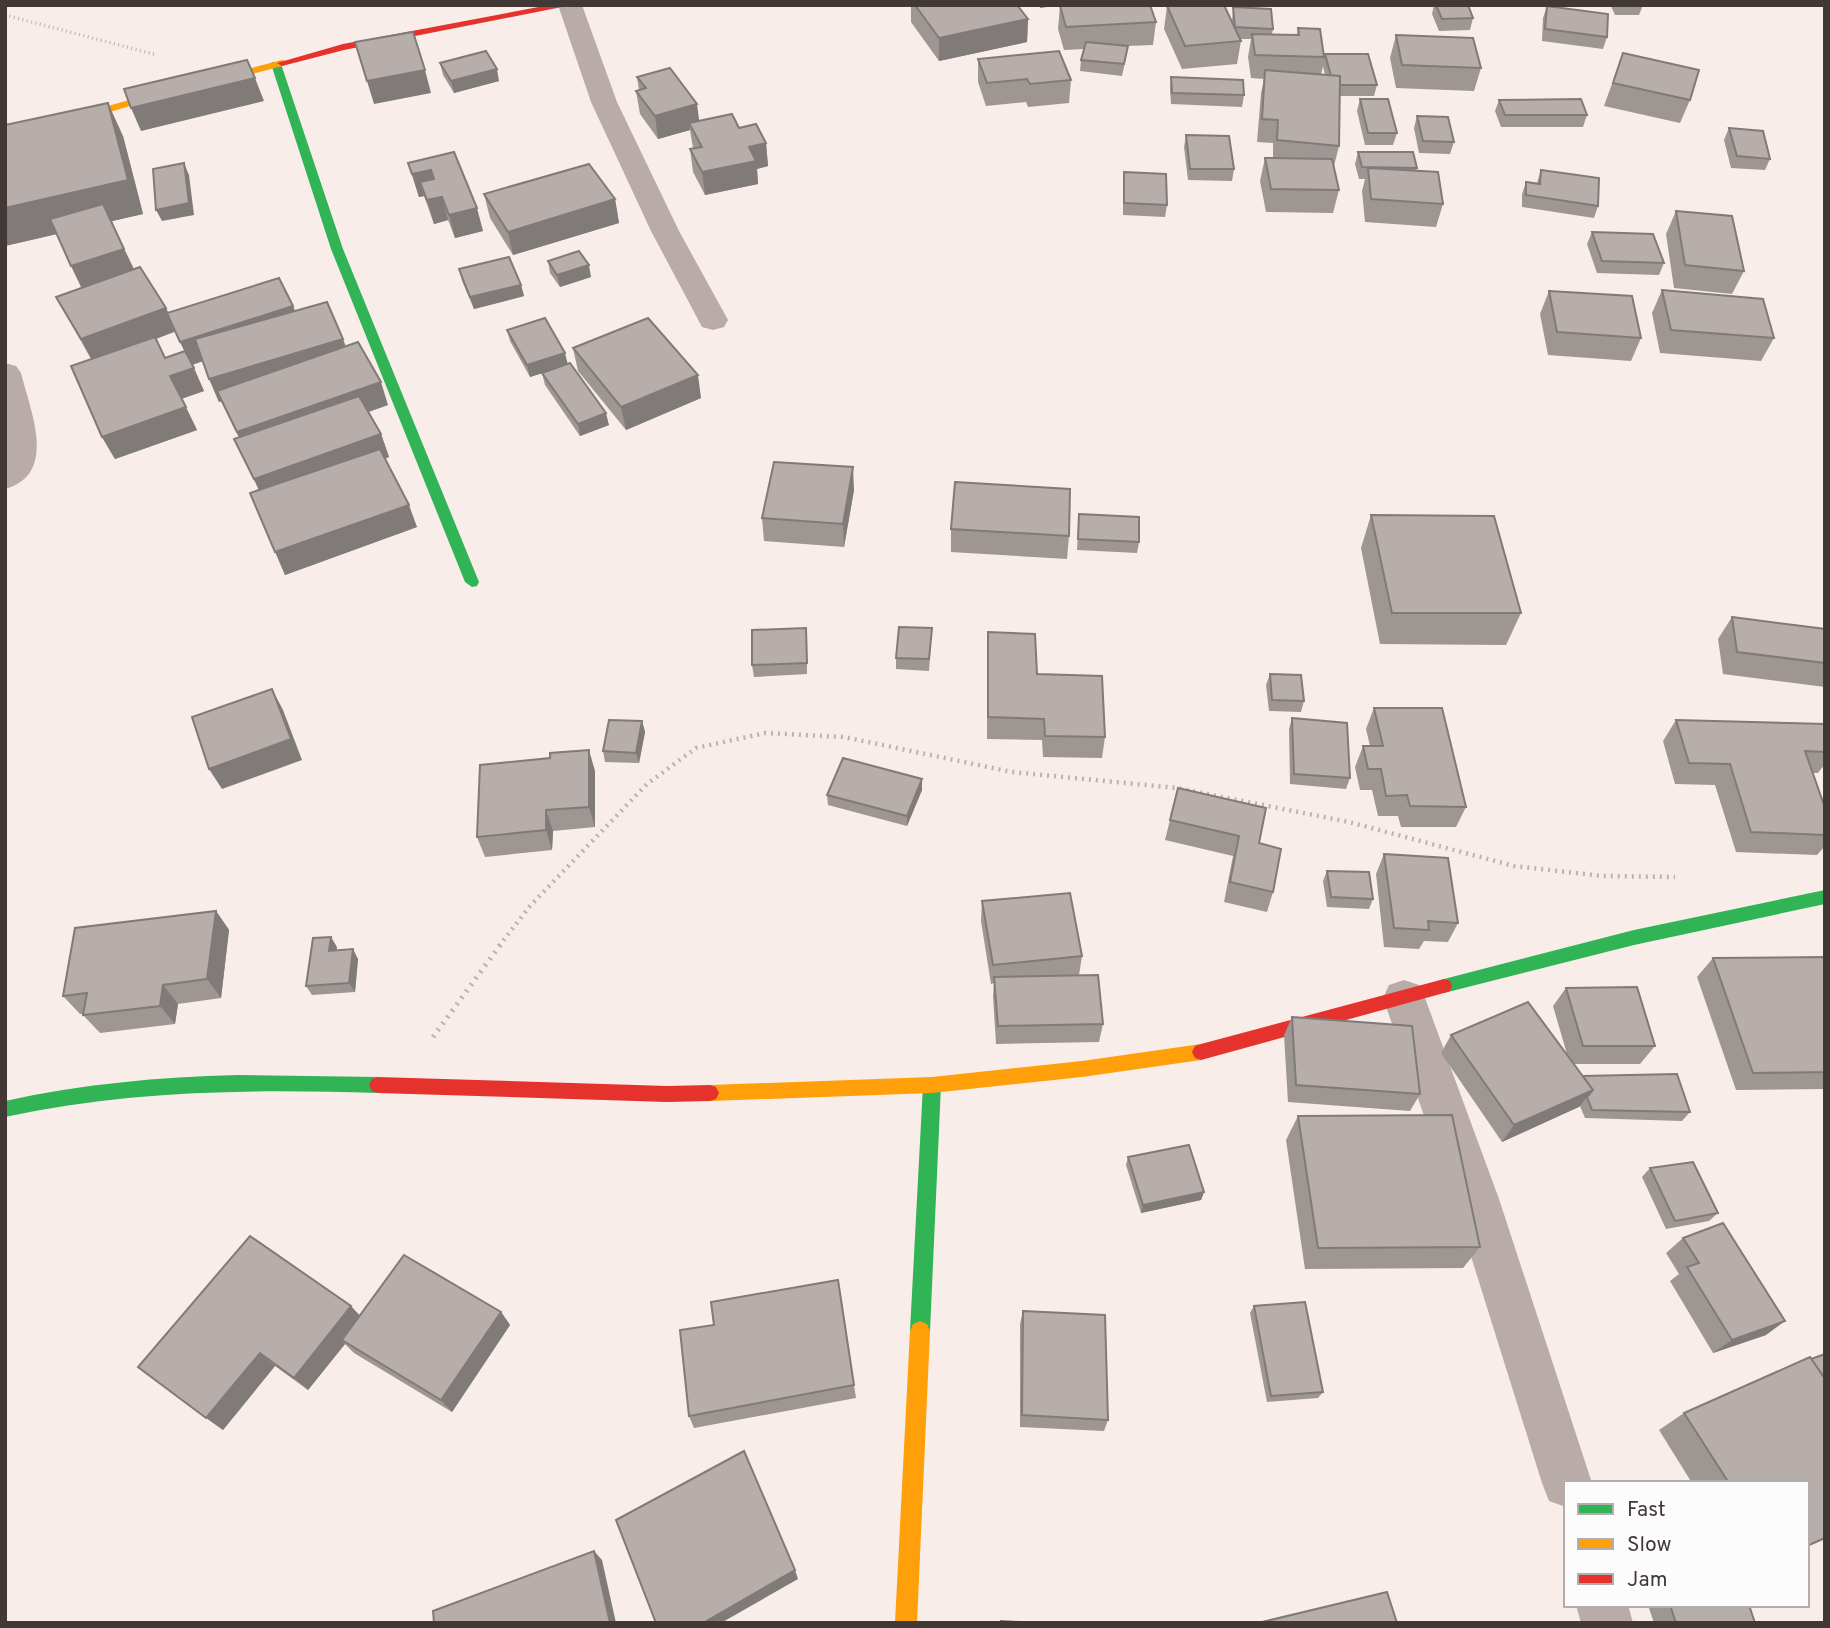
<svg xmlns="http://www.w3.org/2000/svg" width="1830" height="1628" viewBox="0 0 1830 1628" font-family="Overpass,sans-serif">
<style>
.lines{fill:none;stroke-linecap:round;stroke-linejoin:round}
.path-far2{stroke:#bcb2ae;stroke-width:3.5;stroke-dasharray:1 3.5;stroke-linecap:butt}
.path-far1{stroke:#bcb2ae;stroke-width:4.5;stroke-dasharray:2 5;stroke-linecap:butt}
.path{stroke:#bcb2ae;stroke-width:5;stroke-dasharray:2 6;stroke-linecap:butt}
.street{fill:#b9aca8;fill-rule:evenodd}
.fast{fill:#30b455;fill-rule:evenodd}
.slow{fill:#ff9f0a;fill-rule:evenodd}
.jam{fill:#e5322d;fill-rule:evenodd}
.wall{fill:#9d9693;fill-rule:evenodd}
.shaded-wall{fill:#807a78}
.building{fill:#b7aeab;stroke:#807a78;stroke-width:2}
</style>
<rect width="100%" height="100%" fill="#f8ede9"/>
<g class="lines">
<polyline class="path-far2" points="5,15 157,55"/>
<polyline class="path-far1" points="499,946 530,906 647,784 696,748 765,733 844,737 1012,772 1177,788 1349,822 1514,866 1602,876 1675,877"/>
<polyline class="path" points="433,1037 501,944"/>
<g class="street">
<polygon points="558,5 582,5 617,102 679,231 728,320 724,327 713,330 702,327 651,231 591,102"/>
<path d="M 5,363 L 16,366 L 21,373 C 30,410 59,474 5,489 Z"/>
<polygon points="1404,980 1419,985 1425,998 1499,1199 1592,1483 1566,1483 1566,1507 1549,1501 1542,1483 1453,1199 1383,998 1389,985"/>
<polygon points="1576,1605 1628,1605 1633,1623 1581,1623"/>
</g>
<g class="fast">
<polygon points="272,62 281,64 343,249 479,582 477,586 472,587 465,582 331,249 271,64"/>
<polygon points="1825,890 1825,904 1634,945 1444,993 1438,991 1436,986 1438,981 1444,979 1634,930"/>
<path d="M 237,1075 L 378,1077 L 384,1079 L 387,1085 L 384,1091 L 378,1093 C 252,1089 129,1090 5,1117 L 5,1101 C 82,1084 159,1077 237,1075 Z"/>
<polygon points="932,1077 938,1079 941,1085 930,1331 927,1338 920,1341 913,1338 910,1331 923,1085 926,1079"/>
</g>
<g class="slow">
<polygon points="282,60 286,61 286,65 130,106 5,143 5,136 122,102"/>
<polygon points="1201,1044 1207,1046 1210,1052 1207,1058 1201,1060 1082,1077 932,1093 710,1101 704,1099 701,1093 704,1087 710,1085 932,1077 1082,1061"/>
<polygon points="920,1321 927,1324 930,1331 917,1623 895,1623 910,1331 913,1324"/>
</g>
<g class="jam">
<polygon points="549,5 572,5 344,50 282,66 277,63 343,44"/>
<polygon points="1444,979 1450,981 1452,986 1450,991 1444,993 1201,1060 1195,1058 1192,1052 1195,1046 1201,1044"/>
<polygon points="378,1077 667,1086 710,1085 716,1087 719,1093 716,1099 710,1101 667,1102 378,1093 372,1091 369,1085 372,1079"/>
</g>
</g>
<g class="wall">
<polygon points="911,5 1017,5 1028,19 1027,42 939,61 911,22"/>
<polygon points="1434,5 1468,5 1473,18 1470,30 1439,31 1432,14"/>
<polygon points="1599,5 1643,5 1639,15 1615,15 1611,6"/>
<polygon points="1060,6 1156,22 1153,45 1127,46 1126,58 1122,76 1080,71 1081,60 1084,49 1064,50 1058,29"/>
<path d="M 1167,6 L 1232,22 L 1233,7 L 1273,29 L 1272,34 L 1297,35 L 1298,28 L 1324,57 L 1325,54 L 1377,85 L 1374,96 L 1340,96 L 1339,146 L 1334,166 L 1339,190 L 1333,213 L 1266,212 L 1260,181 L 1265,158 L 1273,158 L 1273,143 L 1257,142 L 1261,93 L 1264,79 L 1251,78 L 1248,57 L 1251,39 L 1240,39 L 1241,41 L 1237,64 L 1182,69 L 1164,29 ZM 1323,66 L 1325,75 L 1321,75 Z"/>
<polygon points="1547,6 1607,37 1603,49 1542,41 1543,18"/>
<polygon points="1396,35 1481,68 1474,91 1396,88 1390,58"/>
<polygon points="1623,53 1690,100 1680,123 1604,106"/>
<polygon points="978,59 1071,80 1069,103 1028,107 1026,102 986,106 978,82"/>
<polygon points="440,63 499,81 454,93 443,75"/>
<polygon points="637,77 699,121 739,128 766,143 768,166 757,169 758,184 705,195 693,172 690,149 693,148 690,130 658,139 640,114 636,91 639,90"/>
<polygon points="1171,77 1244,95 1242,107 1171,104 1170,89"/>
<polygon points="1360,99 1397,133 1393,145 1365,145 1357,111"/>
<polygon points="1499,100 1587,115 1583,127 1501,127 1495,111"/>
<polygon points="1417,116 1454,142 1450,154 1419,153 1414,128"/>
<path d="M 5,125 L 123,136 L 143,214 L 111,221 L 134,269 L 166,308 L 168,313 L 293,306 L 295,311 L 346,347 L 388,405 L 368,412 L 381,434 L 389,457 L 385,459 L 417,527 L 285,575 L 259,490 L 234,439 L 239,438 L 221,401 L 219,402 L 203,361 L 192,365 L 204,391 L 181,399 L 197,430 L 115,459 L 102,437 L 91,359 L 56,297 L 82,288 L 57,234 L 5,246 ZM 175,331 L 185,351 L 165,358 L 156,339 Z"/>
<polygon points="1729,128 1770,159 1765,170 1731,168 1724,140"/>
<polygon points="1186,135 1234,169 1232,181 1188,180 1184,147"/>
<polygon points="454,152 483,231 455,238 448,220 434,224 424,196 419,197 408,163"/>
<polygon points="1358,152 1417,168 1416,171 1443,204 1436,227 1365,222 1362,191 1365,179 1359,179 1355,164"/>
<polygon points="1541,170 1598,206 1594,218 1522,207 1522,194 1526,182 1537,183"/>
<polygon points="1124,172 1167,205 1165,217 1123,215 1123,184"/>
<polygon points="484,194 615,199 619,223 513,255 490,218"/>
<polygon points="1676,211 1744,271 1732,294 1674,288 1666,234"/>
<polygon points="1592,232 1664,263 1659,275 1597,273 1587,244"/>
<polygon points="548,261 591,277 560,287 550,273"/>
<polygon points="459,269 521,285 524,296 474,309 462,281"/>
<polygon points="1662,290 1774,338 1761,361 1660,353 1652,313"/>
<polygon points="1549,291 1641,338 1631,361 1548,355 1540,314"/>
<polygon points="507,330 568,364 609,425 580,436 545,385 542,373 530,377 510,341"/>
<polygon points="573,348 701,398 626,430 578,371"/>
<polygon points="854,490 844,547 764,541 762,518"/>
<polygon points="1079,514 1139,542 1137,553 1077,550"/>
<polygon points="1371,515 1521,613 1506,645 1380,644 1361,548"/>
<polygon points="951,529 1069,536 1067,559 951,552"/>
<polygon points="1732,617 1825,629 1825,687 1723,674 1718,639"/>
<polygon points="932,628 929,671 896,669 896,658"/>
<polygon points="988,632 1037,674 1105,737 1102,758 1043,757 1042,740 987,739 987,654"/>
<polygon points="807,639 807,674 754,677 752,665"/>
<polygon points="1270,674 1304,701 1301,712 1269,711 1266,685"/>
<polygon points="1374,708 1466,807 1456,827 1401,827 1398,816 1378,816 1372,790 1360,790 1355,767 1363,746 1370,746 1366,729"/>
<polygon points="1292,718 1350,778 1346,789 1290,784 1289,729"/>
<polygon points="1676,720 1825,724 1825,764 1818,773 1813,773 1825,808 1825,846 1817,855 1736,852 1715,785 1675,784 1663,741"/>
<polygon points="642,721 645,732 639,763 605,762 603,751"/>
<polygon points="595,771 595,827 553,831 552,850 485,857 477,837"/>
<polygon points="922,779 922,790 907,826 828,805 827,795"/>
<polygon points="1178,788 1259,843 1273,892 1267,912 1224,902 1233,856 1165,840"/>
<polygon points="1384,854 1458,923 1448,942 1424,941 1419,949 1384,947 1376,874"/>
<polygon points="1327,871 1373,899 1369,909 1327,907 1323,881"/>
<polygon points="982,901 1082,956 1079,975 1103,1024 1099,1042 996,1044 993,996 994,983 991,984 981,921"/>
<polygon points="216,911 229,930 221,998 178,1004 175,1024 100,1033 83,1015 84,1014 80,1014 63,996"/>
<polygon points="337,947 336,951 358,959 355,992 312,995 306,986"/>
<polygon points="1825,957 1825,1089 1736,1090 1697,977 1713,958"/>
<polygon points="1566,988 1655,1046 1640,1064 1574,1064 1583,1076 1690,1112 1682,1121 1585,1118 1580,1106 1502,1142 1441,1053 1451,1035 1567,1054 1553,1006"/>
<polygon points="1292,1017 1420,1094 1410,1111 1288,1102 1284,1035"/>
<polygon points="1298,1116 1480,1247 1463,1268 1305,1269 1286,1140"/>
<polygon points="1128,1157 1204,1192 1201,1200 1141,1213 1126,1165"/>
<polygon points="1650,1168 1718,1213 1709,1221 1666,1229 1642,1177"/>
<polygon points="1683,1238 1766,1335 1713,1353 1670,1281 1679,1274 1666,1253"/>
<polygon points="1254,1306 1323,1392 1318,1398 1267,1402 1250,1313"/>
<polygon points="1023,1311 1108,1420 1104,1431 1020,1427 1020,1324"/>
<polygon points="501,1312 510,1325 452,1412 354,1353 345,1344 308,1390 275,1366 223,1430 138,1367 360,1315"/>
<polygon points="854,1385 856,1398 694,1428 689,1416"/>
<polygon points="1684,1413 1807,1483 1692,1483 1659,1430"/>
<polygon points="1648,1605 1749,1605 1755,1623 1654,1623"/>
</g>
<g class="shaded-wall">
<polygon points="1040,5 1062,5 1040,8"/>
<polygon points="1028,19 1027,42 939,61 939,38"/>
<polygon points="497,69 499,81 454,93 451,81"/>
<polygon points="425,70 431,93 374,104 367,81"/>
<polygon points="255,78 264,101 141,131 131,108"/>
<polygon points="108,103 123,136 143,214 5,246 5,208"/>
<polygon points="697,104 700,127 689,123 690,130 658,139 655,116"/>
<polygon points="766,143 768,166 757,169 758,184 705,195 702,172 749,147"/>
<polygon points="184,163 189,175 194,215 162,221 156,210"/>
<polygon points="431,170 437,193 420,182 424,196 419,197 412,174"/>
<polygon points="442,197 448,220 434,224 427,200"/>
<polygon points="615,199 619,223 513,255 508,232"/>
<polygon points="477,208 483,231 455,238 449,215"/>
<polygon points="124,249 135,272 82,289 71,266"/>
<polygon points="589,265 591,277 560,287 557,275"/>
<polygon points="521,285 524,296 474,309 470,297"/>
<polygon points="293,306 302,329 191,365 180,342"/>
<polygon points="166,308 177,331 93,362 81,339"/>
<polygon points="343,339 352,363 219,402 209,379"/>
<polygon points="565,353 568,365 530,377 527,365"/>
<polygon points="194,368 204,391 181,399 170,376"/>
<polygon points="698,375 701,398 626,430 621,407"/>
<polygon points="381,382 388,405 247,455 237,432"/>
<polygon points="186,407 197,430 115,459 102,437"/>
<polygon points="606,413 609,425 580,436 578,424"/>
<polygon points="381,434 389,457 264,502 254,479"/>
<polygon points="853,467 854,490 844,547 843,524"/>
<polygon points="409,505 417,527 285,575 275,552"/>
<polygon points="272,689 283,710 302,760 222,789 209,769"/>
<polygon points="642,721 645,732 639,763 636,753"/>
<polygon points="589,750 595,771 595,827 589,807"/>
<polygon points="922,779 922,790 907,826 907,816"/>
<polygon points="546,810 553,831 552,850 546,830"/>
<polygon points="216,911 229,930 221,998 207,979"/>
<polygon points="331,937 337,947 335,961 329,951"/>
<polygon points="353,949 358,959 355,992 349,983"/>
<polygon points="163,985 178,1004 175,1024 160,1006"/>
<polygon points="1593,1090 1579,1107 1502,1142 1514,1125"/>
<polygon points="1204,1192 1201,1200 1141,1213 1143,1205"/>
<polygon points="351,1306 364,1320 342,1340 345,1344 308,1390 294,1378"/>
<polygon points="501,1312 510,1325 452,1412 441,1400"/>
<polygon points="1785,1321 1766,1335 1713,1353 1732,1340"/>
<polygon points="260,1353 275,1366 223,1430 206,1418"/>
<polygon points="594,1551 602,1560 616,1623 610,1623"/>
<polygon points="795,1570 798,1579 721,1623 703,1623"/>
</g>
<g class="building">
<polygon points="915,5 1017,5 1028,19 939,38"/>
<polygon points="1075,5 1150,5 1156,22 1066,27 1060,6"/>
<polygon points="1174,5 1224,5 1241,41 1185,46 1167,6"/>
<polygon points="1436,5 1468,5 1473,18 1442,19"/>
<polygon points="1547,6 1608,14 1607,37 1545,29"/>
<polygon points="1233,7 1271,9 1273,29 1235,27"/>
<polygon points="1298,28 1320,29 1324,57 1255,55 1252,34 1299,35"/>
<polygon points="413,32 425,70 367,81 355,42"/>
<polygon points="1396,35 1473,38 1481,68 1402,65"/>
<polygon points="1086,42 1128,46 1124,64 1081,60"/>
<polygon points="486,51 497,69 451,81 440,63"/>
<polygon points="1059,51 1071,80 1030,84 1027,79 987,83 978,59"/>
<polygon points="1623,53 1699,70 1690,100 1613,83"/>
<polygon points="1325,54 1368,54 1377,85 1340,85 1340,76 1331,76"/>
<polygon points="247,60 255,78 131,108 124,89"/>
<polygon points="670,68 697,104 655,116 636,91 646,88 637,77"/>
<polygon points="1265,70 1340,76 1339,146 1277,140 1278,120 1262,119"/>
<polygon points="1171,77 1243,80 1244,95 1172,93"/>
<polygon points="1360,99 1388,99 1397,133 1368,133"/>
<polygon points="1581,99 1587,115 1505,115 1499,100"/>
<polygon points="108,103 128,180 5,208 5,125"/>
<polygon points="732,114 739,128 756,124 766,143 749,147 756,161 702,172 690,149 702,147 689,123"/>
<polygon points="1417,116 1448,117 1454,142 1423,141"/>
<polygon points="1729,128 1763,131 1770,159 1737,156"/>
<polygon points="1186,135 1229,136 1234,169 1190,169"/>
<polygon points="454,152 477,208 449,215 442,197 427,200 420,182 434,179 431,170 412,174 408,163"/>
<polygon points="1358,152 1413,152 1417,168 1362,167"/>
<polygon points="1265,158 1332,159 1339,190 1271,189"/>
<polygon points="184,163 189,203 156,210 153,169"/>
<polygon points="589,164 615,199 508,232 484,194"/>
<polygon points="1368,168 1438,172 1443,204 1371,199"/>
<polygon points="1541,170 1599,178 1598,206 1526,195 1526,182 1540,184"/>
<polygon points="1124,172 1166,174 1167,205 1124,203"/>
<polygon points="103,204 124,249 71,266 50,219"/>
<polygon points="1676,211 1732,216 1744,271 1685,265"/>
<polygon points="1592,232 1653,234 1664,263 1602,261"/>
<polygon points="579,251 589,265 557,275 548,261"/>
<polygon points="509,257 521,285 470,297 459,269"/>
<polygon points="140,267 166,308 81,339 56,297"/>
<polygon points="279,278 293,306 180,342 167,313"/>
<polygon points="1662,290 1763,299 1774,338 1671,330"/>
<polygon points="1549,291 1632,296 1641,338 1557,332"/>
<polygon points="327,302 343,339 209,379 195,339"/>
<polygon points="545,318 565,353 527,365 507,330"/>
<polygon points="648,318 698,375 621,407 573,348"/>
<polygon points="155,337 165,358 185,351 194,368 170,376 186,407 102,437 71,366"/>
<polygon points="358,342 381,382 237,432 217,391"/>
<polygon points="570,363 606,413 578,424 542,373"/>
<polygon points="359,396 381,434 254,479 234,439"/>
<polygon points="380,449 409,505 275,552 250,493"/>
<polygon points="774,462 853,467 843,524 762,518"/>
<polygon points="955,482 1070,489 1069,536 951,529"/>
<polygon points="1079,514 1139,517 1139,542 1078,539"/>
<polygon points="1371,515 1494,516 1521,613 1392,613"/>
<polygon points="1732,617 1825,629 1825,663 1737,652"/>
<polygon points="899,627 932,628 929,659 896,658"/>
<polygon points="806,628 807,663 752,665 752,630"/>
<polygon points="988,632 1035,634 1037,674 1102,676 1105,737 1045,736 1044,719 988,717"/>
<polygon points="1270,674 1301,675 1304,701 1272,700"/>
<polygon points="272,689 291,739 209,769 192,717"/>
<polygon points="1374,708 1442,708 1466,807 1410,806 1407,795 1386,796 1381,769 1368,769 1363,746 1383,746"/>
<polygon points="1292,718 1347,723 1350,778 1294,774"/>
<polygon points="609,720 642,721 636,753 603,751"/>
<polygon points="1676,720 1825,724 1825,752 1805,751 1825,808 1825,835 1751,832 1730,764 1689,763"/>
<polygon points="589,750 589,807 546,810 546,830 477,837 480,765 550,758 550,753"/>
<polygon points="843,758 922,779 907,816 827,795"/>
<polygon points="1178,788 1266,808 1259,843 1281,849 1273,892 1230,882 1239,836 1170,820"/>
<polygon points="1384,854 1448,858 1458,923 1428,921 1429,930 1394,928"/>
<polygon points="1327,871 1369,872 1373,899 1331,897"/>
<polygon points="1070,893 1082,956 993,965 982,901"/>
<polygon points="216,911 207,979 163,985 160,1006 83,1015 87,993 63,996 75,928"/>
<polygon points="331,937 329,951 353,949 349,983 306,986 313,938"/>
<polygon points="1825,957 1825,1072 1753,1073 1713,958"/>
<polygon points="1098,975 1103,1024 998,1026 994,977"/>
<polygon points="1637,987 1655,1046 1583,1046 1566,988"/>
<polygon points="1528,1002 1593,1090 1514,1125 1451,1035"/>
<polygon points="1292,1017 1412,1026 1420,1094 1296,1085"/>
<polygon points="1677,1074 1690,1112 1592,1110 1587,1097 1593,1090 1583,1076"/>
<polygon points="1452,1115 1480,1247 1318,1248 1298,1116"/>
<polygon points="1189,1145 1204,1192 1143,1205 1128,1157"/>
<polygon points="1693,1162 1718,1213 1675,1221 1650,1168"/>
<polygon points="1723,1223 1785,1321 1732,1340 1687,1267 1699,1263 1683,1238"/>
<polygon points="250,1236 351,1306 294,1378 260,1353 206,1418 138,1367"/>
<polygon points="404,1255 501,1312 441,1400 342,1340"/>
<polygon points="838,1280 854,1385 689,1416 680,1330 714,1325 711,1302"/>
<polygon points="1305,1302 1323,1392 1271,1396 1254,1306"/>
<polygon points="1023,1311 1105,1315 1108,1420 1022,1415"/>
<polygon points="1825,1354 1825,1379 1811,1359"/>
<polygon points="1810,1357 1825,1379 1825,1538 1807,1546 1807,1483 1729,1483 1684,1413"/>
<polygon points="744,1451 795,1570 703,1623 656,1623 616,1520"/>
<polygon points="1656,1481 1656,1483 1604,1482"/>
<polygon points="594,1551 610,1623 434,1623 433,1611"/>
<polygon points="1387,1592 1397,1623 1258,1623"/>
<polygon points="1670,1605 1749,1605 1755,1623 1676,1623"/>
<polygon points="1001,1621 1037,1623 1001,1623"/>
</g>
<rect width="1830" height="1628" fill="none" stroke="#423936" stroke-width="14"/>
<rect x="1564" y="1481" width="245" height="126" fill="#fcfcfc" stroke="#b2aead" stroke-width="2"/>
<rect x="1578" y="1504" width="35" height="10" fill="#30b455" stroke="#b2aead" stroke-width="2"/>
<text x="1627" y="1516" font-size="21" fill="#423936">Fast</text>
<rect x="1578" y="1539" width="35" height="10" fill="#ff9f0a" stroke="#b2aead" stroke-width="2"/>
<text x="1627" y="1551" font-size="21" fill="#423936">Slow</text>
<rect x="1578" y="1574" width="35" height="10" fill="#e5322d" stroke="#b2aead" stroke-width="2"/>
<text x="1627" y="1586" font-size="21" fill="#423936">Jam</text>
</svg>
